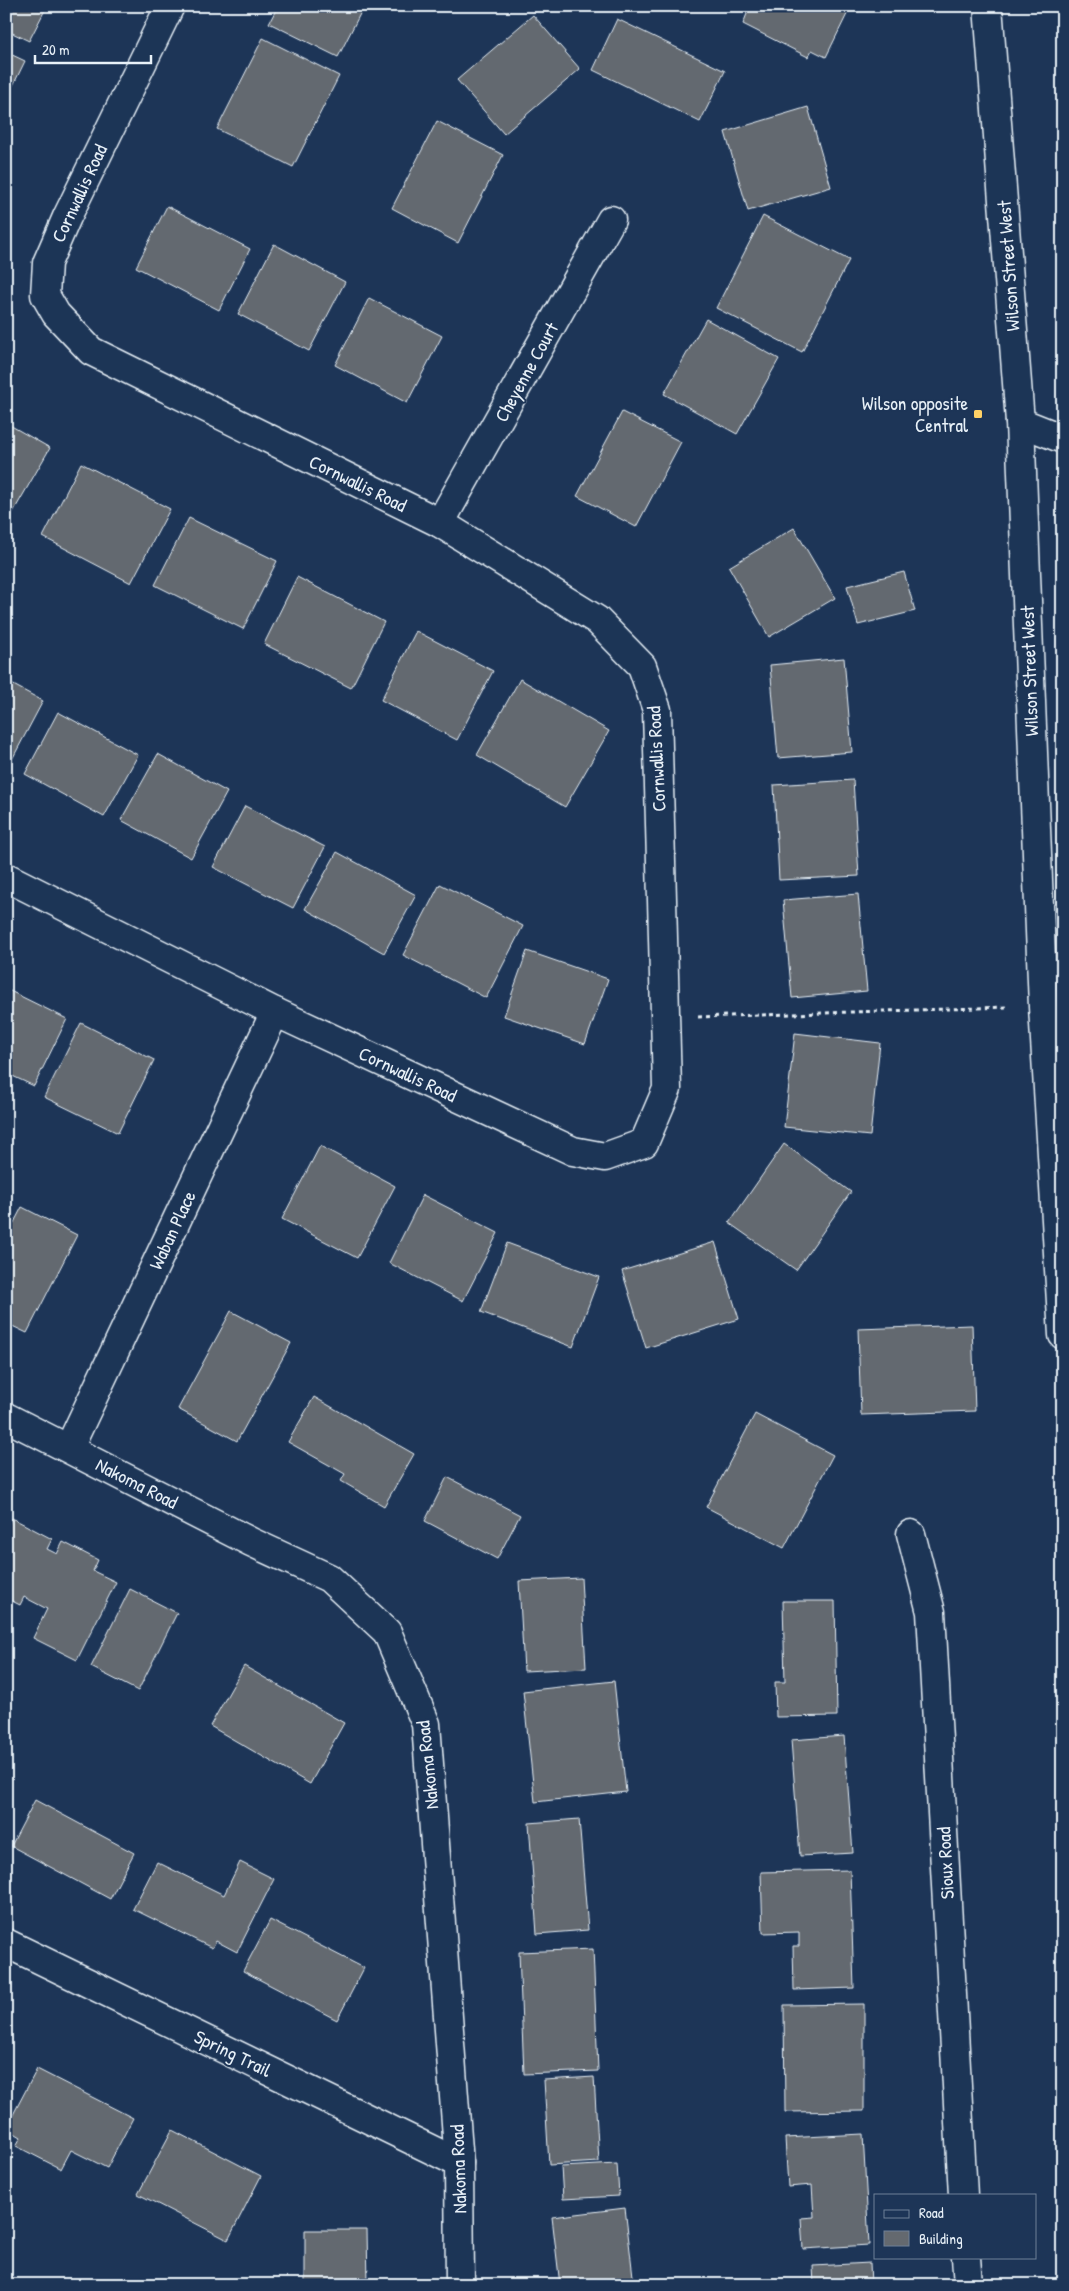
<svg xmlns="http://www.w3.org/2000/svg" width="1069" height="2291" viewBox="0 0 1069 2291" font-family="'Patrick Hand',sans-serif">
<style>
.building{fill:#64696f;stroke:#e8f1f8}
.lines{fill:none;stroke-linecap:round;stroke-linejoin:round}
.minor-casing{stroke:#e8f1f8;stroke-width:31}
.secondary-casing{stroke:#e8f1f8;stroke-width:31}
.path{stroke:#e8f1f8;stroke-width:3;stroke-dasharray:4 4;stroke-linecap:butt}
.minor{stroke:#1d3557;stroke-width:28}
.secondary{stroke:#1d3557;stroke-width:28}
.poi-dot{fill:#ffd166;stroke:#1d3557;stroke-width:2}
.labels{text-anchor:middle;stroke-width:4;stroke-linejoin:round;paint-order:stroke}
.street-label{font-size:19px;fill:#e8f1f8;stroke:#1d3557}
.poi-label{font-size:19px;fill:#e8f1f8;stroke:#1d3557;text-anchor:end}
</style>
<rect width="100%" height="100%" fill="#1d3557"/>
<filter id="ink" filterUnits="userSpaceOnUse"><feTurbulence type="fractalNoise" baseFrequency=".02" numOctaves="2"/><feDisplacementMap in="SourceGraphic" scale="10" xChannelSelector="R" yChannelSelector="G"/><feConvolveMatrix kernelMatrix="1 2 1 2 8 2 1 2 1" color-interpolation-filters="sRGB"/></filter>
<g filter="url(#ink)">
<g class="building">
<polygon points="6,6 47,6 29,41 6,30"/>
<polygon points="278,6 364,6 338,57 269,23"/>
<polygon points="750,6 851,6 826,57 812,50 808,57 743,24"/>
<polygon points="533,15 580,69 504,134 457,80"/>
<polygon points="617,19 725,71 700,122 593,70"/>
<polygon points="263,38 339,76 293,167 217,129"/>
<polygon points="6,52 25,61 6,100"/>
<polygon points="808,107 831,187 748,211 725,132"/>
<polygon points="437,121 503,155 458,243 392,208"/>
<polygon points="167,206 250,249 219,310 136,267"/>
<polygon points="763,216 849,260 802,352 716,308"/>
<polygon points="274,244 345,282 309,351 238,314"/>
<polygon points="369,298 442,336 407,403 335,365"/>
<polygon points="706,319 779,359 737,434 664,394"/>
<polygon points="622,412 681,442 636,527 577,496"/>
<polygon points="6,423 50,448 12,514 6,511"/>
<polygon points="81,463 170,509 131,583 43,537"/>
<polygon points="189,518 277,561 243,629 155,585"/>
<polygon points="794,528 835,598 769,637 729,567"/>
<polygon points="904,572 915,611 858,625 847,586"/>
<polygon points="297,577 384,622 351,688 264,644"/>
<polygon points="416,631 493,671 457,740 381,700"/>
<polygon points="844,658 852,752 778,758 770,665"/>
<polygon points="520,679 609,731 565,807 477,755"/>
<polygon points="6,681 43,701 8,767 6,766"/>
<polygon points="58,712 138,755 104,817 25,774"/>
<polygon points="158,754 227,792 191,858 121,820"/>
<polygon points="853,780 859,876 779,880 774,785"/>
<polygon points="245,806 325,847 293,908 213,867"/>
<polygon points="337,852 416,895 384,953 305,909"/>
<polygon points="440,884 523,926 486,998 403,955"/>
<polygon points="858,894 867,991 792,998 783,900"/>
<polygon points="527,951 608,979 585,1044 504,1016"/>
<polygon points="6,989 67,1019 34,1086 6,1073"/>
<polygon points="81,1023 154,1060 118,1133 44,1097"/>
<polygon points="795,1033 880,1043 870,1136 784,1127"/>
<polygon points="784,1144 851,1192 796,1270 729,1223"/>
<polygon points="320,1146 395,1186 357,1258 282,1219"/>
<polygon points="423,1195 498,1233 463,1301 389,1263"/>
<polygon points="22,1207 77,1235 27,1333 6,1323 6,1238"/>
<polygon points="715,1242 739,1319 646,1348 622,1271"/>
<polygon points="507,1243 599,1277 573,1347 481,1312"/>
<polygon points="231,1311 291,1343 237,1441 178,1409"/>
<polygon points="972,1325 975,1411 861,1415 858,1329"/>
<polygon points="314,1397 414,1454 384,1506 341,1481 345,1474 288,1442"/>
<polygon points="755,1414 833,1455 784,1548 706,1507"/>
<polygon points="447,1477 520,1515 497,1559 425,1521"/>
<polygon points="12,1518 52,1539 47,1549 57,1554 63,1542 98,1560 93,1571 116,1582 77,1660 33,1638 47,1609 24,1597 20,1605 6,1598 6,1529"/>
<polygon points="581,1578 586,1668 524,1671 519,1581"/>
<polygon points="130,1589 177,1613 138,1691 91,1667"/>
<polygon points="783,1601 835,1601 837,1716 776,1717 775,1682 785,1682"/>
<polygon points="244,1666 344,1723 310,1784 210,1726"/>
<polygon points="614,1681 626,1792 535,1802 523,1691"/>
<polygon points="844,1736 853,1853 800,1856 791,1740"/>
<polygon points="35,1800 134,1853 110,1899 11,1846"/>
<polygon points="579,1819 588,1930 537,1934 529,1823"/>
<polygon points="157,1862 224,1895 240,1862 274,1879 237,1952 216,1941 212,1948 133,1909"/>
<polygon points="850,1870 854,1988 794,1990 793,1946 799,1946 799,1932 763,1933 761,1872"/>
<polygon points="270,1920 364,1968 337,2020 243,1971"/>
<polygon points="593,1949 598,2071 524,2074 519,1952"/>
<polygon points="864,2004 864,2111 785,2112 784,2005"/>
<polygon points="37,2069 133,2118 107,2168 71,2150 61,2169 16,2146 21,2137 6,2128"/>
<polygon points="594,2077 599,2162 549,2165 544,2080"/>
<polygon points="172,2130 261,2176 228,2240 138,2194"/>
<polygon points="863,2134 869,2245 803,2249 801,2218 814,2217 812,2185 788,2187 785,2138"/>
<polygon points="617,2164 619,2196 563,2199 561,2167"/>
<polygon points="625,2208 634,2285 560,2285 552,2217"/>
<polygon points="305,2230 367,2230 368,2285 305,2285"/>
<polygon points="870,2263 871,2285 814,2285 813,2266"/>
</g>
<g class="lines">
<defs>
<g id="minor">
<polyline points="1020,422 1063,439"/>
<polyline points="440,523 611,220"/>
<polyline points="6,877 275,1012 573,1151 605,1157 644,1143 667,1089 657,710 642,666 597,620 440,523 91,351 56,314 45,295 47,263 67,217 170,6"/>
<polyline points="6,1417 251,1542 329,1578 387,1632 426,1724 459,2163 460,2285"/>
<polyline points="69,1448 275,1012"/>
<polyline points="911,1534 931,1612 963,2195"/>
<polyline points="6,1943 459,2163"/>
<polyline points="966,2257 968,2285"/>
</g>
<polyline id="secondary" points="988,6 1020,422 1043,1007 1063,1335"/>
</defs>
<use href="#minor" class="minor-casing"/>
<use href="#secondary" class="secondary-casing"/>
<polyline class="path" points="698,1017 1009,1007"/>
<use href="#minor" class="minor"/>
<use href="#secondary" class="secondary"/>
</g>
</g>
<rect class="poi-dot" x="973" y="409" width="10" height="10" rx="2.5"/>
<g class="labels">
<g class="street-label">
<text transform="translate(79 193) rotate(-65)" y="7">Cornwallis Road</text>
<text transform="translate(1008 266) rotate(-94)" y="7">Wilson Street West</text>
<text transform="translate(526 372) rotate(-61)" y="7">Cheyenne Court</text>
<text transform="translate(358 483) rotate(26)" y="7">Cornwallis Road</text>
<text transform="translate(1029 671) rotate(-92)" y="7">Wilson Street West</text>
<text transform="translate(656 759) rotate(-93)" y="7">Cornwallis Road</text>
<text transform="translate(408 1074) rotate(25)" y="7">Cornwallis Road</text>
<text transform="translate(172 1230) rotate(-65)" y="7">Waban Place</text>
<text transform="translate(137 1483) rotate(27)" y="7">Nakoma Road</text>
<text transform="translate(427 1765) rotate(-96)" y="7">Nakoma Road</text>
<text transform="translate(945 1863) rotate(-93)" y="7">Sioux Road</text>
<text transform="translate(233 2053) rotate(26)" y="7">Spring Trail</text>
<text transform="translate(458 2169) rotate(-92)" y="7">Nakoma Road</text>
</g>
<g class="poi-label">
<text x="968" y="410">Wilson opposite<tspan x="968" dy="22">Central</tspan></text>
</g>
</g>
<rect width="1069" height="2291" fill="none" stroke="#1d3557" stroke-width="25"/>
<rect x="12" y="12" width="1044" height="2266" fill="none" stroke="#e8f1f8" stroke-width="2" filter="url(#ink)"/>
<rect x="874" y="2194" width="162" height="65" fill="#1d3557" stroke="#6e8097"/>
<rect x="884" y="2210" width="25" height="8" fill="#1d3557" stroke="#6e8097"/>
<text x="919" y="2218" font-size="15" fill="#e8f1f8">Road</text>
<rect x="884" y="2231" width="25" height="15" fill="#64696f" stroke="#6e8097"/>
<text x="919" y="2244" font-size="15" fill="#e8f1f8">Building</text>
<path d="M35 55v8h116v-8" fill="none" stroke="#e8f1f8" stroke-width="2.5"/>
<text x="42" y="55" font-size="15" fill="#e8f1f8" stroke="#1d3557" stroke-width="4" paint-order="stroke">20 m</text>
</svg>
